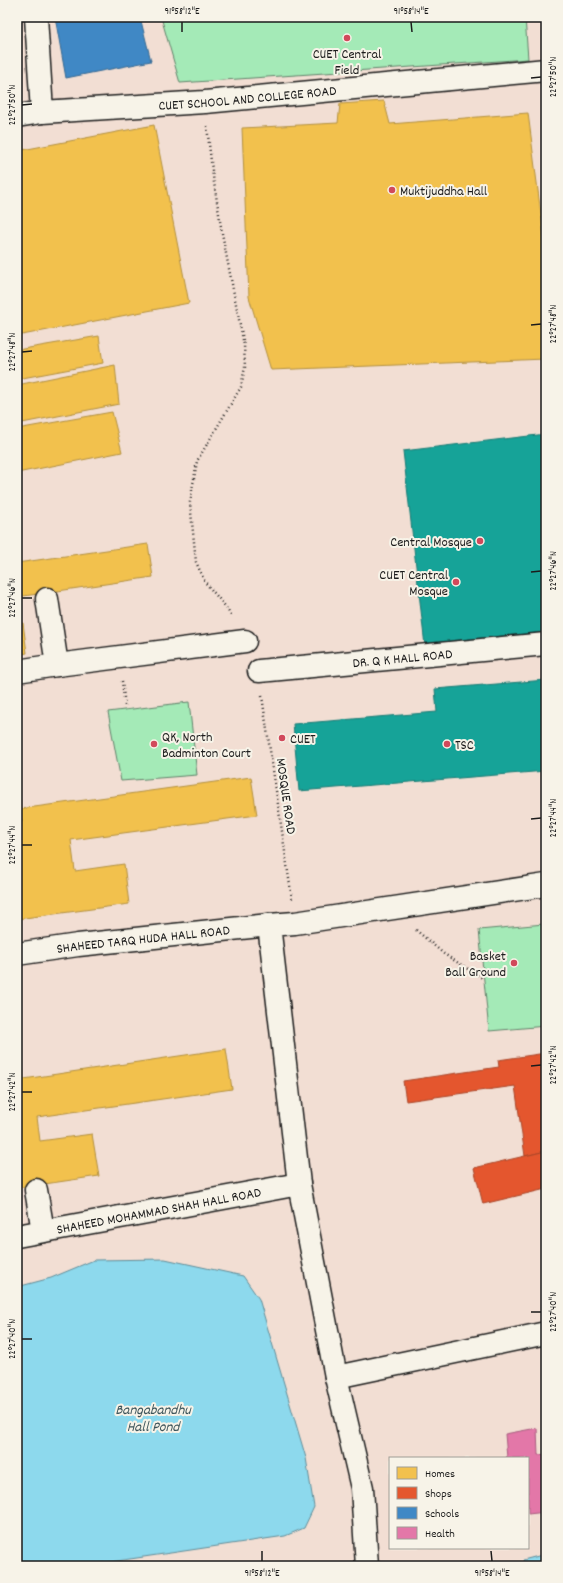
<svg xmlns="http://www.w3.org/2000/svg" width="563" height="1583" viewBox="0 0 563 1583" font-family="Dekko,sans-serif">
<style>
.built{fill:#f2ded3;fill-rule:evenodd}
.green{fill:#a4eab7;stroke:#60836a}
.water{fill:#8dd9ed;stroke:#608d99}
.homes{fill:#f2c14e;stroke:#b2903f}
.shops{fill:#e4572e;stroke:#a84529}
.schools{fill:#3f88c5;stroke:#346892}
.health{fill:#e377a8;stroke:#a75c7e}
.public{fill:#17a398;stroke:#187a73}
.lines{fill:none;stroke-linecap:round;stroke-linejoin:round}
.minor-casing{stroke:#1c1c1c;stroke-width:25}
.path{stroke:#1c1c1c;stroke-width:2.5;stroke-dasharray:1 3;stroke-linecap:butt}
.minor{stroke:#f7f3e8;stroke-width:22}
.ticks{fill:none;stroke:#1c1c1c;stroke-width:1.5}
.poi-dot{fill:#d1495b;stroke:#f7f3e8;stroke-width:1.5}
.labels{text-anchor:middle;stroke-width:4;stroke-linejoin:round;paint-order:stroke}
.poi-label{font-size:14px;fill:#1c1c1c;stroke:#f7f3e8;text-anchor:start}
.street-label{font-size:14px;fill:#1c1c1c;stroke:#f7f3e8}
.water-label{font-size:15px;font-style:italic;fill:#3e555b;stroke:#f7f3e8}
.neatline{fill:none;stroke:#1c1c1c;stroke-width:1.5}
.ticks-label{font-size:10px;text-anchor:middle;fill:#1c1c1c}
</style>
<rect width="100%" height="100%" fill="#f7f3e8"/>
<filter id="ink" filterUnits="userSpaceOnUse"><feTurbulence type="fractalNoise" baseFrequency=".025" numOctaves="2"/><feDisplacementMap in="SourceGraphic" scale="8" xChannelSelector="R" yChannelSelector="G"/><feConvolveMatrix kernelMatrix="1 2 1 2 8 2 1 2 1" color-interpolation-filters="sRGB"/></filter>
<g filter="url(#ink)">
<path class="built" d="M 17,17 L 546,17 L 546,1566 L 17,1566 ZM 390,1458 L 528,1458 L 528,1548 L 390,1548 Z"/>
<g class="green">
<polygon points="161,17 525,17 528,59 180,83"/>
<polygon points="189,702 197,775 121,781 108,712"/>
<polygon points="544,924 546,946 546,1026 489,1031 479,930"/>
</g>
<g class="water">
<polygon points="165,1259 243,1276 259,1299 306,1458 314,1507 304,1528 285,1536 83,1566 17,1566 17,1287 51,1278 94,1260"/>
<polygon points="546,1554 546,1566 525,1566 523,1560"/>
</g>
<g class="homes">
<polygon points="384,101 390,124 528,113 546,253 546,359 271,370 249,297 242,128 338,123 340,104"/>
<polygon points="154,125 189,303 17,336 17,151"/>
<polygon points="99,336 103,363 17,379 17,350"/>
<polygon points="115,365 119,404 17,424 17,385"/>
<polygon points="112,412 122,452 17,473 17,429"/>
<polygon points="148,544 153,577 17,597 17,563"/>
<polygon points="23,623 27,653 17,655 17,624"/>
<polygon points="251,777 257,815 71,840 75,871 124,864 129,904 17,919 17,823 22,822 20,809"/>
<polygon points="226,1049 232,1089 37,1117 40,1141 92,1134 99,1176 17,1188 17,1080"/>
</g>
<g class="shops">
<polygon points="546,1053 546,1151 525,1156 515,1086 406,1101 403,1081 499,1067 498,1060"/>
<polygon points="546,1151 546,1189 483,1204 474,1168"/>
</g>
<polygon class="schools" points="55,17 140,17 151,61 66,78"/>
<polygon class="health" points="537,1428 538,1455 546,1454 546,1512 528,1514 528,1458 507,1458 505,1434"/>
<g class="public">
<polygon points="546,434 546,632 425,646 403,451"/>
<polygon points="546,680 546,771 299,791 293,724 437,712 435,689"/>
</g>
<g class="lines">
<defs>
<g id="minor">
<path id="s1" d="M 36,17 L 42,112 L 205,102 L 546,70"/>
<polyline points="17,116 42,112"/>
<polyline points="47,599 57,665"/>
<polyline points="17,671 57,665 245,641"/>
<path id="s2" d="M 259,671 L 546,644"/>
<path id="s3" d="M 17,954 L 78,945 L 269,925"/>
<polyline points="36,1190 43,1231"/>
<path id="s4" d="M 17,1236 L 299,1184"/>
<polyline points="336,1377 546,1333"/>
<polyline points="367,1566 362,1488 336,1377 299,1184 269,925 295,923 546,885"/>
</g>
</defs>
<use href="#minor" class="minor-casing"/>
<g class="path">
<polyline points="207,126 212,170 222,233 244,345 245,367 241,387 197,461 190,502 196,562 205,582 225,606 232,617"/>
<polyline points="122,681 125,706"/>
<polyline points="262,696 292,899"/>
<polyline points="416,930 444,954 484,979"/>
</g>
<use href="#minor" class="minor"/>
</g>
</g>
<path class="ticks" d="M 182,22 L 182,32M 411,22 L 412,32M 531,78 L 541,77M 22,105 L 32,104M 531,325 L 541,324M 22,352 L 32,351M 531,572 L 541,571M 22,598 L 32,598M 531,819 L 541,818M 22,845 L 32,845M 531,1066 L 541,1065M 22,1092 L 32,1092M 531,1312 L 541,1312M 22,1339 L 32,1339M 262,1551 L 262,1561M 491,1551 L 492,1561"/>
<g class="poi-dot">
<circle cx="347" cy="38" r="4"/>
<circle cx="392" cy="190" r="4"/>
<circle cx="480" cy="541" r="4"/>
<circle cx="456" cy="582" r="4"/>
<circle cx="282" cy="738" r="4"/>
<circle cx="154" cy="744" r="4"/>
<circle cx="447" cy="744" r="4"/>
<circle cx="514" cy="963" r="4"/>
</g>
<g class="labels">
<g class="poi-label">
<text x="347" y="58" text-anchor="middle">CUET Central<tspan x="347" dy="16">Field</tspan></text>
<text x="400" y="195">Muktijuddha Hall</text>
<text x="472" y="546" text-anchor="end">Central Mosque</text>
<text x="448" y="579" text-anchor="end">CUET Central<tspan x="448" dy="16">Mosque</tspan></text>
<text x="162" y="741">QK, North<tspan x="162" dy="16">Badminton Court</tspan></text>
<text x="290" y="743">CUET</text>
<text x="455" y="749">TSC</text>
<text x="506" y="960" text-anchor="end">Basket<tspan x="506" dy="16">Ball Ground</tspan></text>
</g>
<g class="street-label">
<text dy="5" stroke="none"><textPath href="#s1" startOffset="301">CUET SCHOOL AND COLLEGE ROAD</textPath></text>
<text dy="5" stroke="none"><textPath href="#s2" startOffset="144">DR. Q K HALL ROAD</textPath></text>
<text transform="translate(287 796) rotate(82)" y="5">MOSQUE ROAD</text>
<text dy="5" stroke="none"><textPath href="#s3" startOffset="127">SHAHEED TARQ HUDA HALL ROAD</textPath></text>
<text dy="5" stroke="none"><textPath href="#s4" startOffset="144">SHAHEED MOHAMMAD SHAH HALL ROAD</textPath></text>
</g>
<g class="water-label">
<text x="153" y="1414">Bangabandhu<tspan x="153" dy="17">Hall Pond</tspan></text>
</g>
</g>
<rect width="563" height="1583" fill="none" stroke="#f7f3e8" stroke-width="44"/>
<rect x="389" y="1457" width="140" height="92" fill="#f7f3e8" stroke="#9f9d96"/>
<rect x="397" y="1467" width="20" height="12" fill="#f2c14e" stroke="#9f9d96"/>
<text x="425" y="1477" font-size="12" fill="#1c1c1c">Homes</text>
<rect x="397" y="1487" width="20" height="12" fill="#e4572e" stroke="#9f9d96"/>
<text x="425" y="1497" font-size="12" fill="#1c1c1c">Shops</text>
<rect x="397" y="1507" width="20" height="12" fill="#3f88c5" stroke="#9f9d96"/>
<text x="425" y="1517" font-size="12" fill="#1c1c1c">Schools</text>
<rect x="397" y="1527" width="20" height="12" fill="#e377a8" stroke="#9f9d96"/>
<text x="425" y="1537" font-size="12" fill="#1c1c1c">Health</text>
<rect x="22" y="22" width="519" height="1539" class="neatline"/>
<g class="ticks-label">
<text x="182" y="14">91°58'12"E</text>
<text x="411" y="14">91°58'14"E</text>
<text transform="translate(552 77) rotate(-90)" y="4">22°27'50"N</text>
<text transform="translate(11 105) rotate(-90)" y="4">22°27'50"N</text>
<text transform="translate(552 324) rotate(-90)" y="4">22°27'48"N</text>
<text transform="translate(11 352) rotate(-90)" y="4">22°27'48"N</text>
<text transform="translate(552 571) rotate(-90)" y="4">22°27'46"N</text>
<text transform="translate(11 598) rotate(-90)" y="4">22°27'46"N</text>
<text transform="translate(552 818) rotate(-90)" y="4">22°27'44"N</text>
<text transform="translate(11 845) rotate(-90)" y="4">22°27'44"N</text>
<text transform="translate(552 1065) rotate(-90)" y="4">22°27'42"N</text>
<text transform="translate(11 1092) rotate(-90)" y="4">22°27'42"N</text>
<text transform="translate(552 1312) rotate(-90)" y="4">22°27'40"N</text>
<text transform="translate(11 1339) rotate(-90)" y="4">22°27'40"N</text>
<text x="262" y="1576">91°58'12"E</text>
<text x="492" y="1576">91°58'14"E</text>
</g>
</svg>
